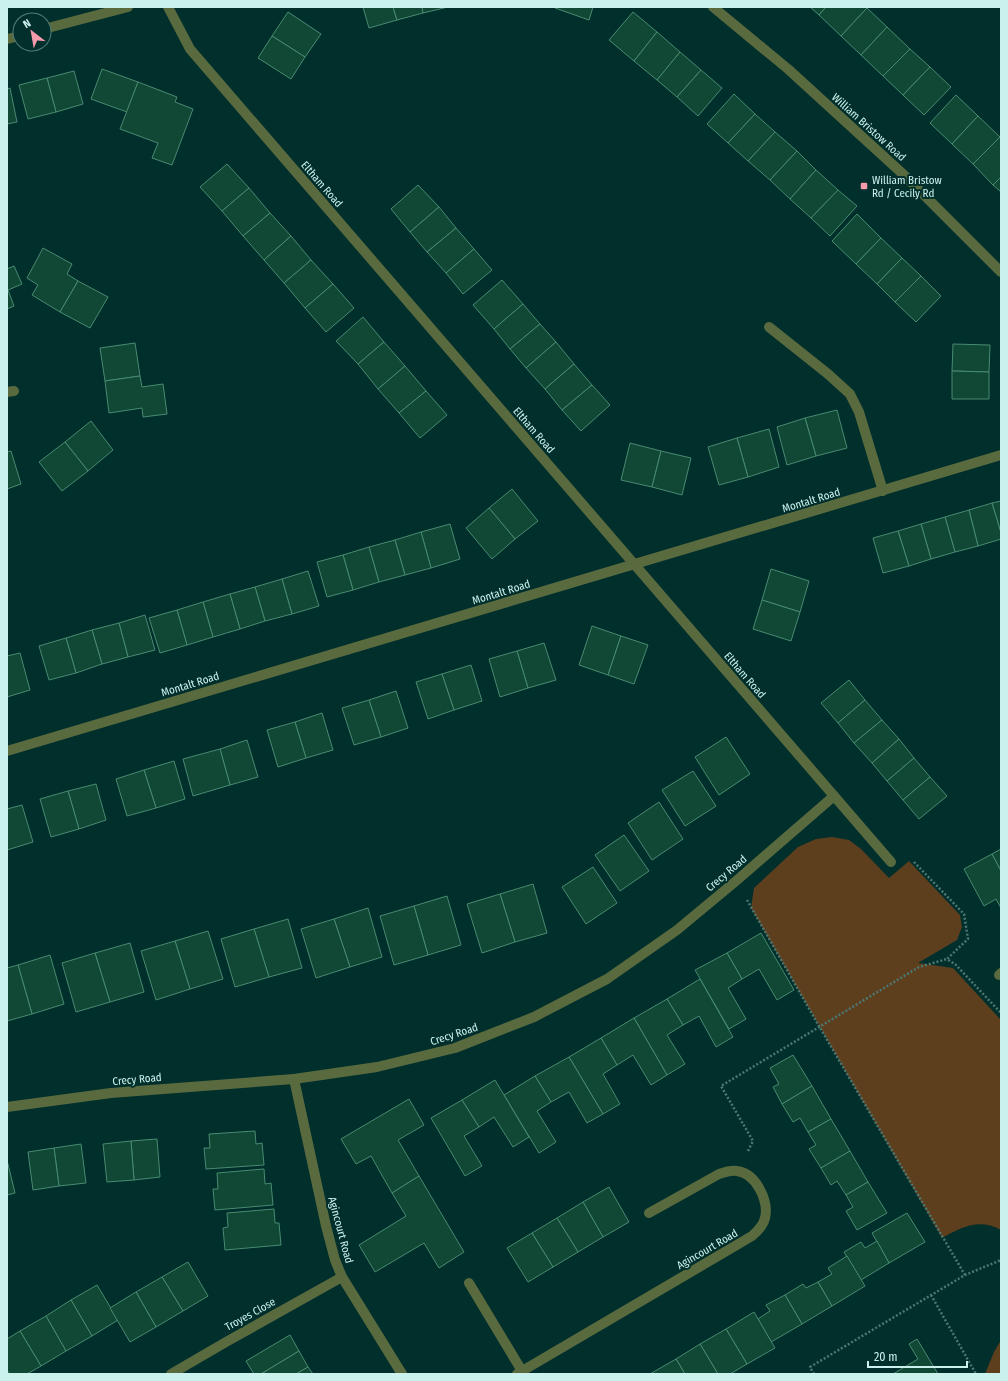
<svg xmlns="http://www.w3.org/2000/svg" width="1008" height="1381" viewBox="0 0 1008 1381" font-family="'Fira Sans Condensed',sans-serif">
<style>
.green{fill:#5d3f1e}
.building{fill:#114735;stroke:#488b71}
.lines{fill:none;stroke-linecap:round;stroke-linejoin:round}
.path{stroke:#4c7874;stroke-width:2.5;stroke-dasharray:2 2;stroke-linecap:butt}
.service{stroke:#596a3f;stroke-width:10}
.minor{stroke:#596a3f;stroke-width:10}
.tertiary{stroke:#596a3f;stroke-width:10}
.poi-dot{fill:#f39aac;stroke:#002f2c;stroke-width:1.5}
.labels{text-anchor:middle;stroke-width:4;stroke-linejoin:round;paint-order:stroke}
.street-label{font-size:11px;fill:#cbf1ec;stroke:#002f2c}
.poi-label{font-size:11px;fill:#cbf1ec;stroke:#002f2c;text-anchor:start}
</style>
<rect width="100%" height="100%" fill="#002f2c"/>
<g class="green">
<path d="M 832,837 L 849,840 L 861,849 L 889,878 L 909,861 L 960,915 L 962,927 L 957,940 L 918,963 L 953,968 L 1001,1020 L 1001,1230 C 979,1218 962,1227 942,1238 L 751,908 L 754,888 L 798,847 L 816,839 Z"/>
<polygon points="1001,1340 1001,1374 985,1374 994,1352"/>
</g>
<g class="building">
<polygon points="363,7 393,7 397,20 369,28"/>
<polygon points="393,7 422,7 423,13 397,20"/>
<polygon points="422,7 448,7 423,13"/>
<polygon points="555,7 593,7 589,20 555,8"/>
<polygon points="810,7 826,7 819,15"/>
<polygon points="826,7 866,7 867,8 841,36 819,15"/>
<polygon points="867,8 887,27 861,55 841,36"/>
<polygon points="288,12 321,34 305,57 272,36"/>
<polygon points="633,12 657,32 634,61 609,40"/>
<polygon points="887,27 910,49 883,76 861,55"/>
<polygon points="657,32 680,52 657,80 634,61"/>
<polygon points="272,36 305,57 291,79 258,58"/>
<polygon points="910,49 930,67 903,95 883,76"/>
<polygon points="680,52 701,70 677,97 657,80"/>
<polygon points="930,67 951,87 924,115 903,95"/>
<polygon points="102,69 138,82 127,112 91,99"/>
<polygon points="701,70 722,88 698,116 677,97"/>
<polygon points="74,71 83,104 56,112 47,78"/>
<polygon points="47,78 56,112 28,119 19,85"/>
<polygon points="138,82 177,97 175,102 193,109 172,165 152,158 158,143 120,129"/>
<polygon points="10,88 17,122 7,124 7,89"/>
<polygon points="734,94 755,114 728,143 707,124"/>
<polygon points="956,95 978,116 952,144 930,123"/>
<polygon points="755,114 775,132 748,161 728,143"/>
<polygon points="978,116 1000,137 973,164 952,144"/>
<polygon points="775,132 797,151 770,180 748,161"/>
<polygon points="1000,137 1001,139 1001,177 993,185 973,164"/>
<polygon points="797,151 816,170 790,199 770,180"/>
<polygon points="227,164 249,188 222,211 200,187"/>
<polygon points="816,170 838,190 811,218 790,199"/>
<polygon points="1001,177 1001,192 993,185"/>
<polygon points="418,185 439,207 410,232 391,209"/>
<polygon points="249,188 270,213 243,236 222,211"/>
<polygon points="838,190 857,206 830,236 811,218"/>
<polygon points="439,207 456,228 427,252 410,232"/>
<polygon points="270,213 291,236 264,260 243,236"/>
<polygon points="857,214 881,238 856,264 832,241"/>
<polygon points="456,228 474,249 446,273 427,252"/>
<polygon points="291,236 311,260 284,283 264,260"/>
<polygon points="881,238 902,258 877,284 856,264"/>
<polygon points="43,248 72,264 67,274 78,281 60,312 32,295 38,285 27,278"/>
<polygon points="474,249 492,270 463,294 446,273"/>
<polygon points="902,258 921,276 895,302 877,284"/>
<polygon points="311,260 333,284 305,308 284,283"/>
<polygon points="14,266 22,284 8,290 14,306 7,309 7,269"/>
<polygon points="921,276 941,296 916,322 895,302"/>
<polygon points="502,280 523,304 494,329 473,305"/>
<polygon points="78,281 108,297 90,328 60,312"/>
<polygon points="333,284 354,308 326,332 305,308"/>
<polygon points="523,304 540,324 510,349 494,329"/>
<polygon points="363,317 384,342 358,364 336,341"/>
<polygon points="540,324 556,342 526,368 510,349"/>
<polygon points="384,342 405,366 378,389 358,364"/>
<polygon points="556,342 574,364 545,389 526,368"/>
<polygon points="135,343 140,376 105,381 100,348"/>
<polygon points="953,344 990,345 989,372 952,371"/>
<polygon points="574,364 592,385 562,410 545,389"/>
<polygon points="405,366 426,391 399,413 378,389"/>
<polygon points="952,371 989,372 989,399 952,399"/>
<polygon points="140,376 142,387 163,384 167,414 143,417 142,408 109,413 105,381"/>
<polygon points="592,385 610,405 581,431 562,410"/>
<polygon points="426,391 447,415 420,438 399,413"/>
<polygon points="837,410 847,448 816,456 805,418"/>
<polygon points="805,418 816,456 787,465 777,427"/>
<polygon points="91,421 113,450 88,471 65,442"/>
<polygon points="769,429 779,467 748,477 737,438"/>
<polygon points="737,438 748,477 719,485 708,447"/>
<polygon points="65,442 88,471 62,491 39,462"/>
<polygon points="630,443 661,451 652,487 621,480"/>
<polygon points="11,451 21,484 7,489 7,452"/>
<polygon points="661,451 691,458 682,495 652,487"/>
<polygon points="512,489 538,521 515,539 489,508"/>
<polygon points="1001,501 1001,533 992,503"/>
<polygon points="992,503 1001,533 1001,539 978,546 969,510"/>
<polygon points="489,508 515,539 492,559 466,528"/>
<polygon points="969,510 978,546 955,552 945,517"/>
<polygon points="945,517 955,552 931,559 921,524"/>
<polygon points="450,524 460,559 431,568 421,532"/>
<polygon points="921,524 931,559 909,566 898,531"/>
<polygon points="898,531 909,566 883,573 873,538"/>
<polygon points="421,532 431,568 405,575 395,540"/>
<polygon points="395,540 405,575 379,582 369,547"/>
<polygon points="369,547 379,582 353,590 343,555"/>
<polygon points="343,555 353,590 327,597 317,562"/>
<polygon points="771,569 809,581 800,612 762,600"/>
<polygon points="308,571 319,606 292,614 282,579"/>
<polygon points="282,579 292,614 265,621 255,587"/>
<polygon points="255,587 265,621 240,629 230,594"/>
<polygon points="230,594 240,629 213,637 203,602"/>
<polygon points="762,600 800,612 791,641 753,629"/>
<polygon points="203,602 213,637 187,645 177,610"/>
<polygon points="177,610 187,645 160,653 149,618"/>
<polygon points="145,615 155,650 128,657 119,623"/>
<polygon points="119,623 128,657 102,664 92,630"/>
<polygon points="592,626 621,636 608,675 579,665"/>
<polygon points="92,630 102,664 76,673 66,638"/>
<polygon points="621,636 648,645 634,684 608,675"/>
<polygon points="66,638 76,673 49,680 39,646"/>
<polygon points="544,643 556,680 528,688 517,651"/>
<polygon points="517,651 528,688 500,697 489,659"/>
<polygon points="20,653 30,690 7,697 7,656"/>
<polygon points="471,665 482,701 454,710 442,674"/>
<polygon points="442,674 454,710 428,719 416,682"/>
<polygon points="849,680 865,700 838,723 821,703"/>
<polygon points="396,691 408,728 381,737 369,700"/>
<polygon points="369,700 381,737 354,745 342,708"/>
<polygon points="865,700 882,720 854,743 838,723"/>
<polygon points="322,713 333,750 306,758 295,722"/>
<polygon points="882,720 899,739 872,763 854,743"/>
<polygon points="295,722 306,758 278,767 267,730"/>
<polygon points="726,737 750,774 719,795 695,757"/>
<polygon points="899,739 914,758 887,781 872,763"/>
<polygon points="247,740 258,777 230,785 220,749"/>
<polygon points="220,749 230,785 193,796 183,759"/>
<polygon points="914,758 930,777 903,800 887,781"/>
<polygon points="174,761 185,799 156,808 144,770"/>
<polygon points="144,770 156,808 127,816 116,779"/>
<polygon points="693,771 716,806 685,826 662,790"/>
<polygon points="930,777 947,796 919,819 903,800"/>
<polygon points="96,784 106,820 79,829 68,791"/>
<polygon points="68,791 79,829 51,837 40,799"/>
<polygon points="659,802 683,839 652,860 628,823"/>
<polygon points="22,805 33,842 7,850 7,809"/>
<polygon points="624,835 649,871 620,891 595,855"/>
<polygon points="1001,849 1001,871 992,854"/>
<polygon points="992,854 1001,871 1001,908 996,899 984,906 964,869"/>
<polygon points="593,867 617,903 586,924 562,887"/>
<polygon points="533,884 547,933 515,942 500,894"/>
<polygon points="500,894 515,942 482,953 467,904"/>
<polygon points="447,896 461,945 428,955 414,906"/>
<polygon points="414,906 428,955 394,965 380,916"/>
<polygon points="368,908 382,957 350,967 334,919"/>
<polygon points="288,919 302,968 269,977 254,929"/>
<polygon points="334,919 350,967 316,978 301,929"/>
<polygon points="254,929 269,977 235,987 221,939"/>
<polygon points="208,931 223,979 190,989 175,941"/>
<polygon points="761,933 794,990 777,1000 759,969 742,979 727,953"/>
<polygon points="175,941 190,989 156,1000 141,951"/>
<polygon points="130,943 144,992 110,1002 95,953"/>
<polygon points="95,953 110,1002 76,1012 62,963"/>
<polygon points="727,953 742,979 728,988 746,1019 729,1029 695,970"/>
<polygon points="50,955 64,1004 32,1014 18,965"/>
<polygon points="18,965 32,1014 7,1021 7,968"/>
<polygon points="700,979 733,1037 716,1047 699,1016 683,1025 667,999"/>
<polygon points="667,999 683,1025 667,1035 685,1064 667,1075 634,1018"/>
<polygon points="634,1018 667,1075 651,1085 633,1055 617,1065 601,1038"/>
<polygon points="601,1038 617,1065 603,1074 620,1104 603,1114 569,1057"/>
<polygon points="793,1055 812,1086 782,1104 773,1087 779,1084 770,1068"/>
<polygon points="569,1057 603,1114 587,1123 569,1092 551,1102 535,1076"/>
<polygon points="535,1076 551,1102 537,1111 556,1142 539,1153 504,1095"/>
<polygon points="495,1080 529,1137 513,1147 494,1117 479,1127 462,1100"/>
<polygon points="812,1086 831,1119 808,1132 800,1118 793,1122 782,1104"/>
<polygon points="409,1099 424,1125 398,1140 419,1176 392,1193 371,1156 356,1164 341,1139"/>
<polygon points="462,1100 479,1127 464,1136 482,1166 465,1176 431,1118"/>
<polygon points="831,1119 850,1151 821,1168 809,1149 816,1145 808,1132"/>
<polygon points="255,1131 256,1144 262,1143 264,1165 206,1169 204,1148 210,1148 209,1134"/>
<polygon points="157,1139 160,1177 134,1180 131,1141"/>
<polygon points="131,1141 134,1180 107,1182 103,1144"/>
<polygon points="81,1144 86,1183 59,1186 54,1148"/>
<polygon points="54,1148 59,1186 33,1190 28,1152"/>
<polygon points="850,1151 868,1182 846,1195 837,1181 831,1185 821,1168"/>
<polygon points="7,1160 15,1193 7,1195"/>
<polygon points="264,1169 265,1184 271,1183 273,1205 215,1210 213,1189 218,1189 217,1173"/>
<polygon points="419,1176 464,1252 439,1268 424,1243 375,1272 359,1245 406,1216 392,1193"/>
<polygon points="868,1182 887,1213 857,1230 846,1211 853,1207 846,1195"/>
<polygon points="609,1187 629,1222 603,1237 583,1202"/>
<polygon points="583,1202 603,1237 578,1252 557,1218"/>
<polygon points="274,1209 275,1223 279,1223 281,1245 225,1250 223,1228 228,1227 227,1213"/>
<polygon points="907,1213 925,1242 889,1263 872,1233"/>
<polygon points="557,1218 578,1252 553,1267 532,1233"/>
<polygon points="532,1233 553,1267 528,1282 507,1248"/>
<polygon points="877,1241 889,1263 861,1280 844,1252 861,1242 865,1248"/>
<polygon points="847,1256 865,1286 832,1306 818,1282 832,1274 828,1268"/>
<polygon points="188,1262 208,1296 183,1311 162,1277"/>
<polygon points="162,1277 183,1311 156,1327 136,1292"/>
<polygon points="818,1282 832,1306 802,1324 785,1295 803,1284 806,1288"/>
<polygon points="97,1285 118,1320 92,1336 71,1300"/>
<polygon points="136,1292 156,1327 130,1342 110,1308"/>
<polygon points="785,1295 802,1324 771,1342 758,1319 770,1311 766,1305"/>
<polygon points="71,1300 92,1336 66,1351 46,1316"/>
<polygon points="754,1312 775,1348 747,1364 726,1329"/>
<polygon points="46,1316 66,1351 41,1366 20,1331"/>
<polygon points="726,1329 747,1364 730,1374 718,1374 700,1344"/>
<polygon points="20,1331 41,1366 27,1374 10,1374 7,1370 7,1339"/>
<polygon points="290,1335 299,1351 261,1374 254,1374 246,1361"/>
<polygon points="917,1339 938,1374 893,1374 918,1359 909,1344"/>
<polygon points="700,1344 718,1374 685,1374 676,1359"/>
<polygon points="299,1351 308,1367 296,1374 261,1374"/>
<polygon points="676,1359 685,1374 650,1374"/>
<polygon points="308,1367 313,1374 296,1374"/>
</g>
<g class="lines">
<g class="path">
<polyline points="914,862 964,914 968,939 947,959 956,965 1001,1013"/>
<polyline points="747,900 819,1026 965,1275"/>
<polyline points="748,1151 753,1141 721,1086 919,967 947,959"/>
<polyline points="931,1295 976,1374"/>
<polyline points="814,1374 810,1367 965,1275 1001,1260"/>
</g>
<g class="service">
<polyline points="769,327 828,374 850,394 859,412 883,491"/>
<polyline points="469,1283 522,1371"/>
</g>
<g class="minor">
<polyline points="168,7 190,49 891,862"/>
<polyline points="44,29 128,7"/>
<polyline points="7,39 20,36"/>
<polyline points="7,392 14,391"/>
<polyline points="7,751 1001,455"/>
<polyline points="999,975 1001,973"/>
<polyline points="294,1079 326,1226 335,1260 342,1277 402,1374"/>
<polyline points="7,1107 111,1093 294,1079 377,1067 455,1048 534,1017 607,979 677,930 736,881 834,796"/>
<polyline points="171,1374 226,1342 342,1277"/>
<path d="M 517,1374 L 752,1236 C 758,1231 763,1226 765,1218 C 769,1201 756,1173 737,1171 C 731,1170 725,1172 719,1174 L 649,1213"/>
</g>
<polyline class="tertiary" points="713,7 788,69 904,175 1001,272"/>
</g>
<rect class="poi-dot" x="860" y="182" width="8" height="8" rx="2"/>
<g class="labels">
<g class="street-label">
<text transform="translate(869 127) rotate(42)" y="4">William Bristow Road</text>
<text transform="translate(322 184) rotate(49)" y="4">Eltham Road</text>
<text transform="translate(534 430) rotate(49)" y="4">Eltham Road</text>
<text transform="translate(811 500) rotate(-17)" y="4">Montalt Road</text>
<text transform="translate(501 592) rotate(-17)" y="4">Montalt Road</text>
<text transform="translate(745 675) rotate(49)" y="4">Eltham Road</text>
<text transform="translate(190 684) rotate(-17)" y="4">Montalt Road</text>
<text transform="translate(726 873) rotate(-40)" y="4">Crecy Road</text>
<text transform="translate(454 1034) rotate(-18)" y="4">Crecy Road</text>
<text transform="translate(137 1079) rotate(-5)" y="4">Crecy Road</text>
<text transform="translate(341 1230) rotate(75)" y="4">Agincourt Road</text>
<text transform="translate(707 1249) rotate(-30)" y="4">Agincourt Road</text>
<text transform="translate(250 1314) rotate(-29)" y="4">Troyes Close</text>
</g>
<g class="poi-label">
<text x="872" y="184">William Bristow<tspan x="872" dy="13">Rd / Cecily Rd</tspan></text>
</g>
</g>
<rect width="1008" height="1381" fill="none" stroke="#cbf1ec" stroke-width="16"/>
<g transform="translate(32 32) rotate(329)"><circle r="19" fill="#002f2c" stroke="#517d79"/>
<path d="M0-3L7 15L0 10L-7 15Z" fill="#f39aac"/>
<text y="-6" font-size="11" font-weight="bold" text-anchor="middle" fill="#cbf1ec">N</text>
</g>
<path d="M868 1361v6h99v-6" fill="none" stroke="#cbf1ec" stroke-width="2"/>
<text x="874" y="1361" font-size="12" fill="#cbf1ec" stroke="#002f2c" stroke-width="3" paint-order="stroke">20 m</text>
</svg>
